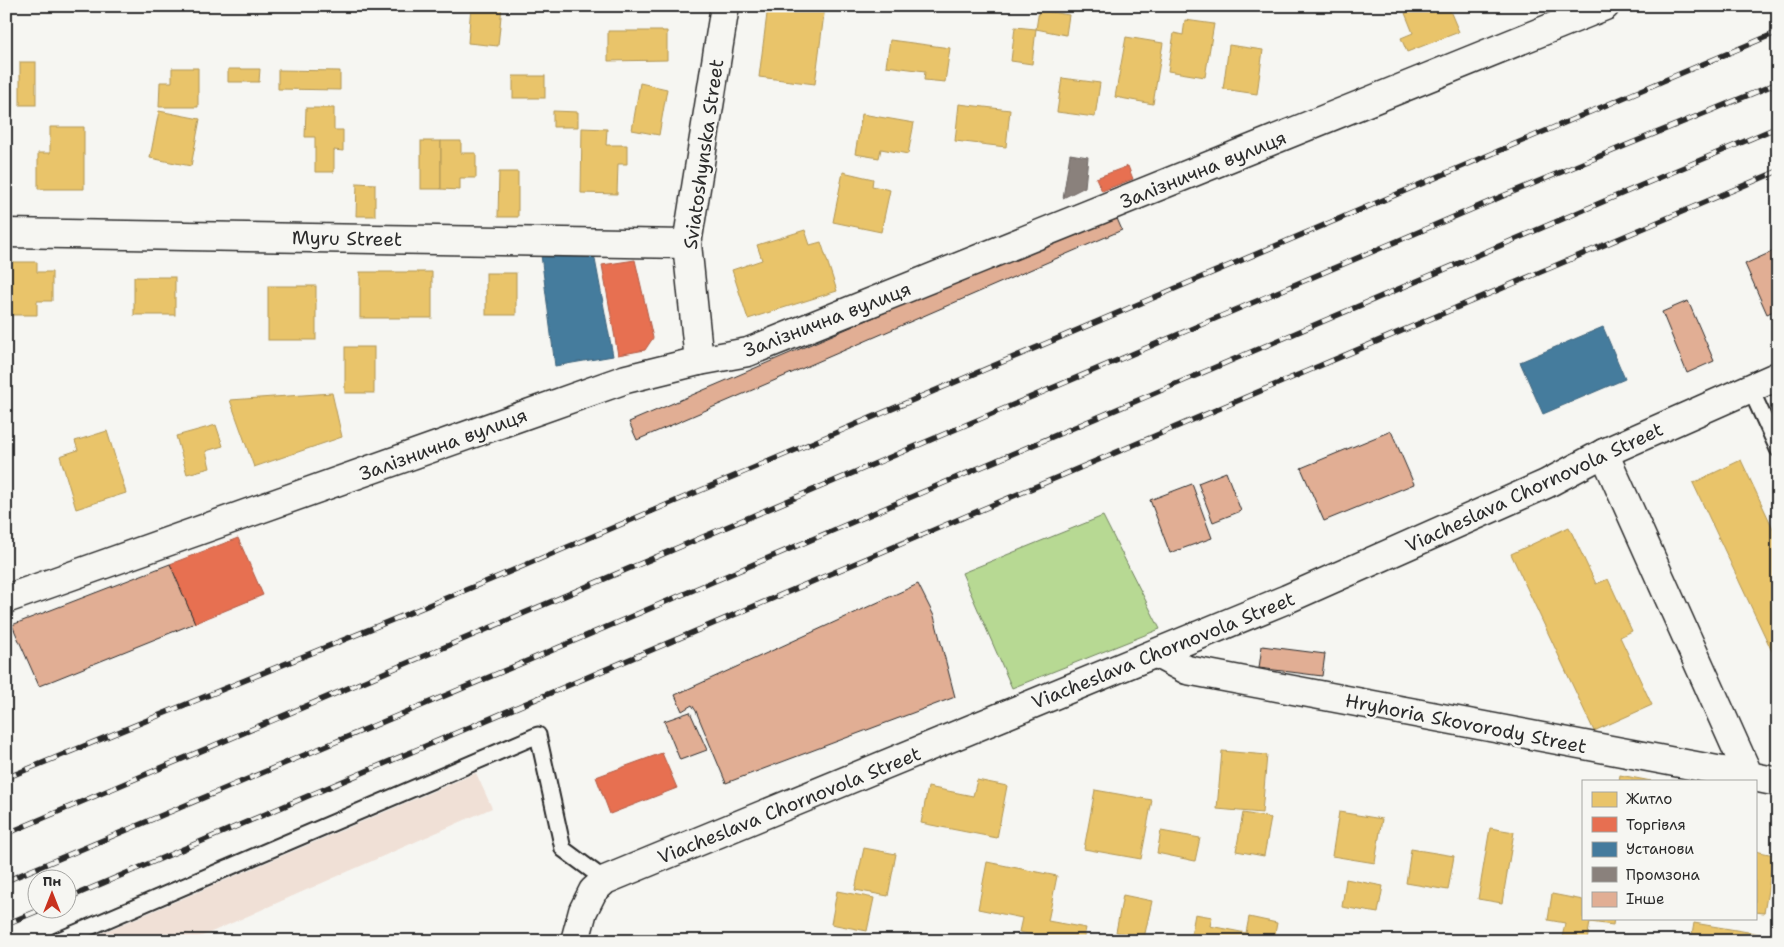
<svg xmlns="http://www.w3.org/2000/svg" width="1784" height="947" viewBox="0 0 1784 947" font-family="'Shantell Sans',sans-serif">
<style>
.built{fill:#f0e0d6}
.green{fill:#b7d993;stroke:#71825f}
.homes{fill:#e9c46a;stroke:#b09657}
.shops{fill:#e76f51;stroke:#af5b46}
.public{fill:#457b9d;stroke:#3d637b}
.industry{fill:#8a817c;stroke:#6e6764}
.building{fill:#e1ae94;stroke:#2b2b2b}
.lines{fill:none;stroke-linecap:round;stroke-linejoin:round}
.service-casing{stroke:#2b2b2b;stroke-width:19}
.minor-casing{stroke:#2b2b2b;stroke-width:31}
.tertiary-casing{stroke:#2b2b2b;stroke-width:31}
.service{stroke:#f6f6f2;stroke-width:15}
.minor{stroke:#f6f6f2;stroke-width:28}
.tertiary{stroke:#f6f6f2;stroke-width:28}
.rail-casing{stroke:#2b2b2b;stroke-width:5.5}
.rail{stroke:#f6f6f2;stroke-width:4;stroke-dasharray:11;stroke-linecap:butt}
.labels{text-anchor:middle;stroke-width:5;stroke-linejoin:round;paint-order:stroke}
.street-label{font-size:19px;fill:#2b2b2b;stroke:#f6f6f2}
</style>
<rect width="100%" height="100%" fill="#f6f6f2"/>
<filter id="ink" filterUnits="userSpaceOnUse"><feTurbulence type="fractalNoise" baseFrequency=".02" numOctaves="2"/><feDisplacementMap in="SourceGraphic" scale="10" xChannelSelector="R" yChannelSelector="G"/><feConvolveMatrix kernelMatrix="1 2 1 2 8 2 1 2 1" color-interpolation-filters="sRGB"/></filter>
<g filter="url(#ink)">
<polygon class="built" points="476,773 492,808 191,941 83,941"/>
<polygon class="green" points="1103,516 1160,629 1012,688 962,573"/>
<g class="homes">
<polygon points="471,6 502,6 498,46 468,43"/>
<polygon points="768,6 825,6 815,84 759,77"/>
<polygon points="1422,6 1448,6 1459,32 1407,52 1401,38 1413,33 1405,13"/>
<polygon points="1039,10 1069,15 1066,35 1036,29"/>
<polygon points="1185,20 1214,24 1205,77 1168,71 1174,33 1183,35"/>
<polygon points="1015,27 1036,29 1032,64 1011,61"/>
<polygon points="608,31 667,31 667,60 608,61"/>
<polygon points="1126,37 1163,43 1153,104 1115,97"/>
<polygon points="890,40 950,48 945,82 924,80 925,71 886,66"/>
<polygon points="1229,45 1263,50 1257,94 1223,89"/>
<rect x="20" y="62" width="16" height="43"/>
<polygon points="172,68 198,68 198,107 159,107 160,82 172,82"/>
<polygon points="228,69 260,69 259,82 228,82"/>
<polygon points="278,70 340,71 340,90 278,89"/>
<rect x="513" y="76" width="32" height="22"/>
<polygon points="1062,78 1100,83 1095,117 1057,112"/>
<polygon points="640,83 667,89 659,135 632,130"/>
<polygon points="959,104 1010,110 1006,147 955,141"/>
<polygon points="306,108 334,108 334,130 343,130 343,151 334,150 334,172 315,172 315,137 305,137"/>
<polygon points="159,111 200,119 191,166 150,158"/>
<polygon points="553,111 578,112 578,127 553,127"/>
<polygon points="862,114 914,123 908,154 881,149 879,158 855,154"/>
<polygon points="50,127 84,127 84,189 38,189 38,153 50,153"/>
<polygon points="582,128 607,129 606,145 627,145 627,164 618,164 617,194 581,193"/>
<rect x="421" y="141" width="20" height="48"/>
<polygon points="441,141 461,141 461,153 476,153 476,178 460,178 460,190 441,189"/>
<polygon points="499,172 518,172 518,217 498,217"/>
<polygon points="843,172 873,179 872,186 890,190 881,232 833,222"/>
<polygon points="357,183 375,184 375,216 356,216"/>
<polygon points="805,230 810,245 821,242 837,291 748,319 732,270 762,260 757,245"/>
<polygon points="9,262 37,262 37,272 52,272 52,301 37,301 37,315 9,315 9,301 6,301 6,272 9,272"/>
<rect x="360" y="272" width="72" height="46"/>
<rect x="486" y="273" width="30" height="42"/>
<rect x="134" y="277" width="41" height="38"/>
<rect x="268" y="286" width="48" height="54"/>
<rect x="345" y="347" width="29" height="46"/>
<polygon points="332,393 342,437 254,467 230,400"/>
<polygon points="216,425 223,446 206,451 210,468 187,474 176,436"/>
<polygon points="107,431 126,493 76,509 60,456 78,450 75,441"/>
<polygon points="1741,460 1778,539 1778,664 1693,483"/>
<polygon points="1569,527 1596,584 1608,579 1632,631 1620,637 1652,705 1594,731 1511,554"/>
<polygon points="1222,751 1267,755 1262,813 1217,809"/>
<polygon points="1620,775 1651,781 1619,781"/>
<polygon points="977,780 1007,786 997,838 921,823 928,787 973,796"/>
<polygon points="1095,790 1152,800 1141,859 1084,849"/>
<polygon points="1339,812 1382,819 1375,863 1332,856"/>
<polygon points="1243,813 1271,818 1264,856 1236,851"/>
<polygon points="1490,828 1514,832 1502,903 1478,899"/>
<polygon points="1161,831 1200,838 1195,861 1157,853"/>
<polygon points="864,848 896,854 888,896 855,890"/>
<polygon points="1411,849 1454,856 1448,890 1406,883"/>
<polygon points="1755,851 1774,855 1764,913 1755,912"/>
<polygon points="987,862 1057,876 1048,921 1086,928 1083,941 1062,941 1019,932 1022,918 978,909"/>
<polygon points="1346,879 1383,886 1378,913 1342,907"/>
<polygon points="837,891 874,898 867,931 831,924"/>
<polygon points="1552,894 1583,900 1583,918 1614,918 1613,925 1590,922 1587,941 1562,938 1565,923 1548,920"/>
<polygon points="1123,895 1152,901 1144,938 1116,932"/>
<polygon points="1195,914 1212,917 1210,926 1246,933 1249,917 1277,923 1274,939 1282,941 1190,941"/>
<polygon points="1694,923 1778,937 1778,941 1691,941"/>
</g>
<g class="shops">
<polygon points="1128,166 1133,179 1102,191 1096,178"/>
<polygon points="635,260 653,338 645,350 618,355 602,265"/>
<polygon points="238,538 263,595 195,623 170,564"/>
<polygon points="662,753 677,788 610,814 596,777"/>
</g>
<g class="public">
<polygon points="594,254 613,356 555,366 541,255"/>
<polygon points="1603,327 1625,379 1543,414 1520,362"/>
</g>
<polygon class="industry" points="1070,154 1088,157 1085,187 1063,198"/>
<g class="building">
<polygon points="1115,214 1122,230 637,440 629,422"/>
<polygon points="1778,249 1778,309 1767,314 1745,264"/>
<polygon points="1688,301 1714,361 1687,373 1662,312"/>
<polygon points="1391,431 1414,484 1324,521 1301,468"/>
<polygon points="1226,472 1241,511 1213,522 1198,483"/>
<polygon points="1192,484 1212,538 1170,553 1150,500"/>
<polygon points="170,564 195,623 39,686 12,625"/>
<polygon points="918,584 934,616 955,697 726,783 696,711 692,705 682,711 675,695"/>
<polygon points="1262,646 1325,654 1322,676 1259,668"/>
<polygon points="690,712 707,750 680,760 664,721"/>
</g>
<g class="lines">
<defs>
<g id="service">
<polyline points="1750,388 1778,449"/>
<polyline points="57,941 538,735 563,849 605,880"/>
</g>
<g id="minor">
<polyline points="6,233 687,244"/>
<polyline points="699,361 687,244 725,6"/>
<polyline points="6,599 626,379 699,361 748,352 1605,6"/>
<polyline points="1157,654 1187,670 1749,776"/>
</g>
<g id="tertiary">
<polyline points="1604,453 1749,776 1778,782"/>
<polyline points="575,941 583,911 593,891 605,880 1287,599 1546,484 1604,453 1778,376"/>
</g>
</defs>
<use href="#service" class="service-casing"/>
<use href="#minor" class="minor-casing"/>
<use href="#tertiary" class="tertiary-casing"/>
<use href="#service" class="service"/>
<use href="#minor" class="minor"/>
<use href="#tertiary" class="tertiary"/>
<defs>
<g id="rail">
<polyline points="6,778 490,580 1778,32"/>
<polyline points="6,834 1510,193 1778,83"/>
<polyline points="6,881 527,661 1778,127"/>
<polyline points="68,898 1778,171"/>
<polyline points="6,924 40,910"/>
</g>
</defs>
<use href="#rail" class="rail-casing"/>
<use href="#rail" class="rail"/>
</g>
</g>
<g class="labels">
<g class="street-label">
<text transform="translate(703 154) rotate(-82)" y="7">Sviatoshynska Street</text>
<text transform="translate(1203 169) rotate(-22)" y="7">Залізнична вулиця</text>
<text transform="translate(347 238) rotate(1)" y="7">Myru Street</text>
<text transform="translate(827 319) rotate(-21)" y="7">Залізнична вулиця</text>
<text transform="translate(443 444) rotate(-20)" y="7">Залізнична вулиця</text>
<text transform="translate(1534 487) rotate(-25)" y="7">Viacheslava Chornovola Street</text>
<text transform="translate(1163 650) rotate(-22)" y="7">Viacheslava Chornovola Street</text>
<text transform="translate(1466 723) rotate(11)" y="7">Hryhoria Skovorody Street</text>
<text transform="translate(789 805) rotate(-22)" y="7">Viacheslava Chornovola Street</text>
</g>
</g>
<rect width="1784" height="947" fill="none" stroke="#f6f6f2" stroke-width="25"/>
<rect x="12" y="12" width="1759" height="922" fill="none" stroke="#2b2b2b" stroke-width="2" filter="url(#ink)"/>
<rect x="1582" y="780" width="175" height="140" fill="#f6f6f2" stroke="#a5a5a2"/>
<rect x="1592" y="792" width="25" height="15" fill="#e9c46a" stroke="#a5a5a2"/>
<text x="1626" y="804" font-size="15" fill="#2b2b2b">Житло</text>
<rect x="1592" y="817" width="25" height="15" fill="#e76f51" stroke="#a5a5a2"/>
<text x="1626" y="830" font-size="15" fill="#2b2b2b">Торгівля</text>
<rect x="1592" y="842" width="25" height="15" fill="#457b9d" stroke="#a5a5a2"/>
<text x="1626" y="854" font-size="15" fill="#2b2b2b">Установи</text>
<rect x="1592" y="867" width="25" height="15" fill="#8a817c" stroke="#a5a5a2"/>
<text x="1626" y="880" font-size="15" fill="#2b2b2b">Промзона</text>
<rect x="1592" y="892" width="25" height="15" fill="#e1ae94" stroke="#a5a5a2"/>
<text x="1626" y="904" font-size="15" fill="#2b2b2b">Інше</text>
<g transform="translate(52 894)"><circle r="24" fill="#f6f6f2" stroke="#a5a5a2"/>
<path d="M0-4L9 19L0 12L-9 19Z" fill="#c8321e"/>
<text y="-8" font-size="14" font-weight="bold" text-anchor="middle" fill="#2b2b2b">Пн</text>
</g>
</svg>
